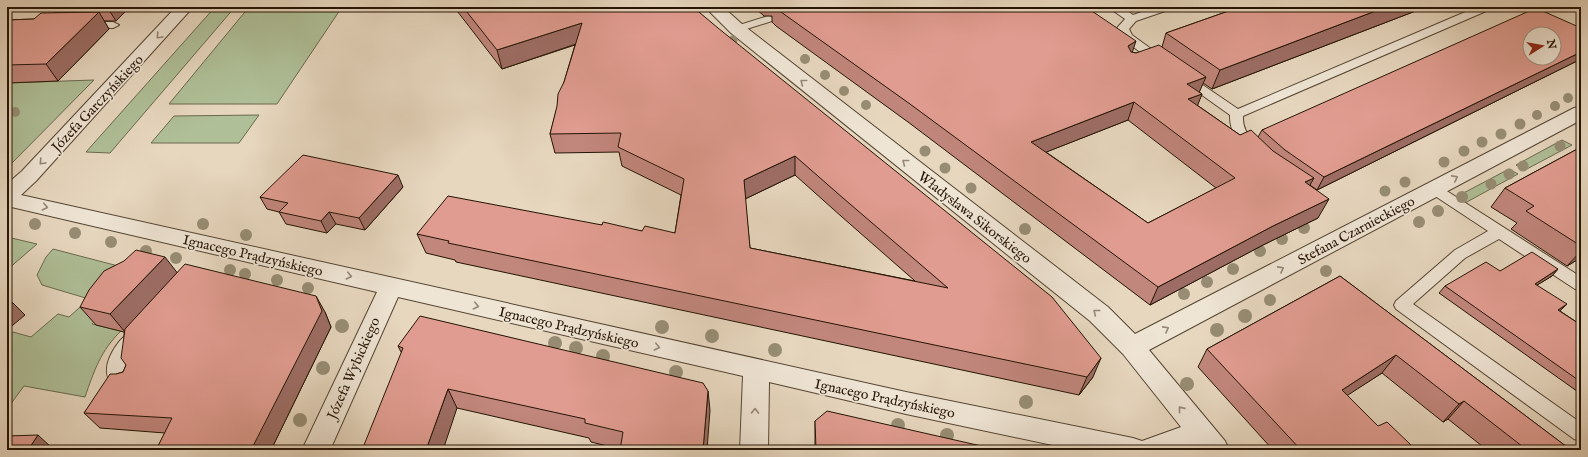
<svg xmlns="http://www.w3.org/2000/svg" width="1588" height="457" viewBox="0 0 1588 457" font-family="'IM FELL English',serif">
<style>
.green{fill:#afbf97;stroke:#6a6a4e}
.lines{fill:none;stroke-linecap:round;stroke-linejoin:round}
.service-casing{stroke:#554533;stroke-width:2}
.minor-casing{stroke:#554533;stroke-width:2}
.service{fill:#efe5d5;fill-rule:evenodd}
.minor{fill:#efe5d5;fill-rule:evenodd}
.tree{fill:#978d74}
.wall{fill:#c1867c;stroke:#241404;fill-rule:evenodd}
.shaded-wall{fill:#9d6d65;stroke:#241404}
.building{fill:#e09c90;stroke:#241404;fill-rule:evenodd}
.oneway{stroke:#948777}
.labels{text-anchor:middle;stroke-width:3.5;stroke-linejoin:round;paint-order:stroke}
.street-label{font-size:14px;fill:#241404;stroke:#efe5d5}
</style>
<rect width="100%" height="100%" fill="#e7d7bf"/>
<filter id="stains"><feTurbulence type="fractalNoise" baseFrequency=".005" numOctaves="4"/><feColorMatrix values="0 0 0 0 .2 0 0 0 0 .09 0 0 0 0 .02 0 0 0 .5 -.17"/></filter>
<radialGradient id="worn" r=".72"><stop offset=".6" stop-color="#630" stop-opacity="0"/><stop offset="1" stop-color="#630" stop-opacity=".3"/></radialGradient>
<g class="green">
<polygon points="215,7 235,7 110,153 86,152"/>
<polygon points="249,7 342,7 277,104 169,104"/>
<polygon points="94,80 11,164 7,163 7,83"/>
<polygon points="259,115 239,143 151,143 174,116"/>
<polygon points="1562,140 1572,145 1525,170 1516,165"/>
<polygon points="1509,169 1518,174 1465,203 1456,197"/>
<polygon points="7,237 37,244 7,270"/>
<path d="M 53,249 L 145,273 L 92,324 L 121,331 C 101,350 94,371 85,397 L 24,386 L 7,409 L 7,338 L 13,332 L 31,337 L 58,314 L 69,317 L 89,299 L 42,285 L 37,275 L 46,257 Z"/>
</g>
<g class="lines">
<defs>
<g id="service">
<polygon points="1108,7 1122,7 1133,15 1156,7 1173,7 1171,9 1136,21 1129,29 1132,35 1165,59 1167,62 1165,65 1157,65 1123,39 1117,28 1125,19"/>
<path d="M 1477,7 L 1493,7 L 1491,9 L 1243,116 C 1242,132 1252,138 1260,150 L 1258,153 C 1241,158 1229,129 1230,115 L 1178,78 L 1184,74 L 1188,75 L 1238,109 Z"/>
<polygon points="768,16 772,17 774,19 772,21 737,32 731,29 733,27"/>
<polygon points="86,22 113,22 119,25 113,28 82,27 80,25 82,23"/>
<polygon points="1434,184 1439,186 1581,277 1581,291 1575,289 1499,239 1465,258 1413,304 1581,423 1581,441 1574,439 1396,309 1394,305 1396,301 1455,250 1488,231 1429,192 1427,189 1429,186"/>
<path d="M 133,331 L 139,333 L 141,338 L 126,360 L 125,374 L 136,377 L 139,382 L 136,387 C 128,390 120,389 112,386 C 109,381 106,375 107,368 C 108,355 121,335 133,331 Z"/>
</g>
<polygon id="minor" points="176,7 193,7 36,181 21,195 906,392 1133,438 1142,441 1181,427 1123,354 1090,321 731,33 705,7 723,7 743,25 1108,307 1135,334 1574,108 1581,106 1581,120 1149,350 1225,441 1229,450 1199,450 1195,446 1184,450 1076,450 906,414 769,382 768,450 740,450 743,376 398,297 330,450 302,450 377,292 7,206 7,184 22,171"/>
</defs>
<use href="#service" class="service-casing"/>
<use href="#minor" class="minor-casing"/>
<use href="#service" class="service"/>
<use href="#minor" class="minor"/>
</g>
<g class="tree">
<circle cx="733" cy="40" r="4.5"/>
<circle cx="805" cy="59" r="5"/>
<circle cx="825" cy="75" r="5"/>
<circle cx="844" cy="91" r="5"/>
<circle cx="1568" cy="98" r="5"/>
<circle cx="866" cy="105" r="5"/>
<circle cx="1555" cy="106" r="5"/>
<circle cx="15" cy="112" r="5"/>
<circle cx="1537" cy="115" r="5"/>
<circle cx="1520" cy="124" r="5.5"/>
<circle cx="1501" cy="134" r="5.5"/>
<circle cx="1482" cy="142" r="5.5"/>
<circle cx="1560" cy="146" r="5.5"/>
<circle cx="925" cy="151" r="5.5"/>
<circle cx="1464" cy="151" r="5.5"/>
<circle cx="1444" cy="162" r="5.5"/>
<circle cx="1523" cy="166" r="5.5"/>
<circle cx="945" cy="168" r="5.5"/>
<circle cx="1509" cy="174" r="5.5"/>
<circle cx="1405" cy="182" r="5.5"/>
<circle cx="1491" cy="184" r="5.5"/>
<circle cx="971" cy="188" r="5.5"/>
<circle cx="1385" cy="191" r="5.5"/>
<circle cx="1462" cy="197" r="6"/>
<circle cx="1438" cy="211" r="6"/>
<circle cx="1419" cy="222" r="6"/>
<circle cx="35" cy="224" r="6"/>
<circle cx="203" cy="224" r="6"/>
<circle cx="1304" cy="228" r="6"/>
<circle cx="1025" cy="229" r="6"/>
<circle cx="75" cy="233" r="6"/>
<circle cx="246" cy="235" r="6"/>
<circle cx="1282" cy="239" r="6"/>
<circle cx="111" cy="242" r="6"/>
<circle cx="146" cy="251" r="6"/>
<circle cx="1260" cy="251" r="6"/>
<circle cx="176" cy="258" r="6"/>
<circle cx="1233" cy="269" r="6"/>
<circle cx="230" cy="270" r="6"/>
<circle cx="1326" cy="271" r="6"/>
<circle cx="245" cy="274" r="6"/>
<circle cx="277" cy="280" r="6"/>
<circle cx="1207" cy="282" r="6"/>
<circle cx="308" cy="288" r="6"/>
<circle cx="1184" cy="294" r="6"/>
<circle cx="1270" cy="300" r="6"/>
<circle cx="1245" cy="316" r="7"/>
<circle cx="342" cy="326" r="7"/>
<circle cx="662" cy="327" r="7"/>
<circle cx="1217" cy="330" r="7"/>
<circle cx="712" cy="336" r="7"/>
<circle cx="555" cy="343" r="7"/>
<circle cx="576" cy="348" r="7"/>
<circle cx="775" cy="350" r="7"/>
<circle cx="603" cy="356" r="7"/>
<circle cx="323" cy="368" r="7"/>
<circle cx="676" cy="372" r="7"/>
<circle cx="1187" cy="384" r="7"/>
<circle cx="1026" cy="402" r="7"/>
<circle cx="300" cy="420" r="7"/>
<circle cx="898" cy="425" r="7"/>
<circle cx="947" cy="435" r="7"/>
</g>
<g class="wall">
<polygon points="130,7 116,21 104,21 109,29 58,81 7,83 7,20 34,19 56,13 54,9"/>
<path d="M 454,7 L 693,7 L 1093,377 L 1079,395 L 456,262 L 455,260 L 426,253 L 417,234 L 602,225 L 642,231 L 675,233 L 681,195 L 622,166 L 619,152 L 555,153 L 550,134 L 564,82 L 575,45 L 502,69 ZM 795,175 L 842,217 L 915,281 L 750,248 L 745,199 Z"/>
<path d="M 754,7 L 1100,7 L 1091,10 L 1132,52 L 1136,53 L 1162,47 L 1166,33 L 1240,7 L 1426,7 L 1212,89 L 1203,83 L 1199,92 L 1202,94 L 1197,105 L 1240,135 L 1258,137 L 1262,130 L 1581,28 L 1581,59 L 1317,190 L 1310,185 L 1318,218 L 1263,245 L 1150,305 L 908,122 L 776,26 L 772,22 L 772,16 L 764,16 ZM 1128,120 L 1216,188 L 1148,223 L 1046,152 Z"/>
<polygon points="1581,147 1581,262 1577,260 1567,266 1511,229 1517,223 1491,207 1505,188"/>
<polygon points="403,187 365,230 336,224 327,233 286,224 279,212 267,209 260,197"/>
<polygon points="1558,269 1552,276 1537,285 1560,311 1581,325 1581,394 1439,293 1445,286 1500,271"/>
<polygon points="177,273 325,312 331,327 271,450 156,450 165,433 100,428 84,413 116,374 123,372 126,365 124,332 96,325 80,307"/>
<polygon points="1340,276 1571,450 1487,450 1448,419 1443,422 1382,373 1347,395 1378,426 1411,445 1406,450 1273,450 1198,367 1207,349"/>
<polygon points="398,346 710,410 620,449 591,442 589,438 457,408 401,352"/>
<polygon points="815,421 999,450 815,450"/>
</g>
<g class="shaded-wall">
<polygon points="112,7 130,7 116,21 109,10"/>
<polygon points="1074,7 1100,7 1071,17"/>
<polygon points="1386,7 1426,7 1212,89 1220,70"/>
<polygon points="99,12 109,29 58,81 46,64"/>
<polygon points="582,23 585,41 502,69 497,50"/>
<polygon points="1136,41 1130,59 1128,46"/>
<polygon points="1581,52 1581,59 1317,190 1324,177"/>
<polygon points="1206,77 1198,95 1187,84"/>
<polygon points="1202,94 1195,112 1188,99"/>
<polygon points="1134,102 1128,120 1026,160 1031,142"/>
<polygon points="795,156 795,175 745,199 744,180"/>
<polygon points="398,175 403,187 365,230 359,218"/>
<polygon points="1314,178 1303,197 1305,182"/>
<polygon points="1329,199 1318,218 1263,245 1150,305 1158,287 1273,226"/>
<polygon points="329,212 336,224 327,233 321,221"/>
<polygon points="1581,251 1581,255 1577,260 1567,266"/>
<polygon points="165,257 179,275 125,332 110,314"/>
<polygon points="1558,269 1552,276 1529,290 1535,284"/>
<polygon points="316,296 325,312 331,327 271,450 251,450"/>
<polygon points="13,303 25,315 7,330 7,308"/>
<polygon points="1567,304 1560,311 1551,317 1558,310"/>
<polygon points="1396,355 1382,373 1328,408 1342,390"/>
<polygon points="1101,358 1093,377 1079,395 1087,377"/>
<polygon points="448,389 457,408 443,450 426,450"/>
<polygon points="708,391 710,410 707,450 703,450"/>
<polygon points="1464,401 1448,419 1443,422 1459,404"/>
<polygon points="38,435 51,447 49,450 28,450"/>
<polygon points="1411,445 1406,450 1401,450 1402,449"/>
</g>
<g class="building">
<polygon points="56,7 112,7 109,10 54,9"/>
<path d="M 463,7 L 693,7 L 718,28 L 1052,297 L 1101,358 L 1087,377 L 448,243 L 449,241 L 417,234 L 448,196 L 602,225 L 603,222 L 642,231 L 645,226 L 675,233 L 684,179 L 618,147 L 621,133 L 550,134 L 557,106 L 558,94 L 564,82 L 582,23 L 497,50 ZM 795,156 L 843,198 L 948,288 L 750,248 L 744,180 Z"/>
<path d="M 774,7 L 1086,7 L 1136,41 L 1128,46 L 1131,52 L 1136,53 L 1159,45 L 1206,77 L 1187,84 L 1202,94 L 1188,99 L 1240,135 L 1251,130 L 1273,151 L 1314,178 L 1305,182 L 1329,199 L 1273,226 L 1158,287 L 910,104 ZM 1134,102 L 1235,178 L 1148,223 L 1031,142 Z"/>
<polygon points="1240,7 1263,7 1270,11 1279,11 1282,9 1282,7 1386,7 1220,70 1166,33"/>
<path d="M 1536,8 L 1581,28 L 1581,52 L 1324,177 L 1285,150 L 1262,130 ZM 1530,34 L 1554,34 L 1554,58 L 1530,58 Z"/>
<polygon points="99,12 46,64 7,65 7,20 34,19 41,13"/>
<polygon points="1581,147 1581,246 1526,211 1534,206 1505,188"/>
<polygon points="303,155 398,175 359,218 329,212 321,221 279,212 288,203 260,197"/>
<polygon points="136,250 165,257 110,314 80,307 89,290 104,271 124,261"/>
<polygon points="1532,252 1558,269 1535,284 1567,304 1558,310 1581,325 1581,382 1445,286 1486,262 1500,271"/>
<polygon points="185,264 316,296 322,311 251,450 156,450 172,418 84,413 110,374 116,374 123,372 126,365 121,358 125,329"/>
<polygon points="1340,276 1571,450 1527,450 1464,401 1459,404 1396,355 1342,390 1378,426 1387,422 1411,445 1402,449 1403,450 1301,450 1207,349"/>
<polygon points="7,301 13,303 7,308"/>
<polygon points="420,316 703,383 708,391 703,450 620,450 623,432 585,423 585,419 448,389 426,450 362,450 403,348 398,346"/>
<polygon points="827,411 999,450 816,450 815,421"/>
<polygon points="38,435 28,450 7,450 7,436"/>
</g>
<defs><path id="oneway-chevron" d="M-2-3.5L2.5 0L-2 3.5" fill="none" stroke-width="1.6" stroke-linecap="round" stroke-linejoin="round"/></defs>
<g class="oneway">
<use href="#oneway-chevron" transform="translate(159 36) rotate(133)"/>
<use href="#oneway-chevron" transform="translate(803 82) rotate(-142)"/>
<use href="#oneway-chevron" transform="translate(42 162) rotate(133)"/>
<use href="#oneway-chevron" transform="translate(905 162) rotate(-142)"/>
<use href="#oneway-chevron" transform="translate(1455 178) rotate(-28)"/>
<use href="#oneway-chevron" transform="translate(45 207) rotate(13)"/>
<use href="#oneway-chevron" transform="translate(1281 269) rotate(-28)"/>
<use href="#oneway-chevron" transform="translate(349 276) rotate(13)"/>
<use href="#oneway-chevron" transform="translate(476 306) rotate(13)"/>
<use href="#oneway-chevron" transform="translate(1096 312) rotate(-141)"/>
<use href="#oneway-chevron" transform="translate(1166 329) rotate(-28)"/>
<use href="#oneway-chevron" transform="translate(657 347) rotate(13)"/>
<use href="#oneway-chevron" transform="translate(1181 409) rotate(-129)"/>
<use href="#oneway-chevron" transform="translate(755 411) rotate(-89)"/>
</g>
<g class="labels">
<g class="street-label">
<text transform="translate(97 103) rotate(-47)" y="5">Józefa Garczyńskiego</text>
<text transform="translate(975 217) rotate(38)" y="5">Władysława Sikorskiego</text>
<text transform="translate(1356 230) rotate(-28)" y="5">Stefana Czarnieckiego</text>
<text transform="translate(253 255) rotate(13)" y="5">Ignacego Prądzyńskiego</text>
<text transform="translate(569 327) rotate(13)" y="5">Ignacego Prądzyńskiego</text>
<text transform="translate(353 368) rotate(-66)" y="5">Józefa Wybickiego</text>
<text transform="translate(885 398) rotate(12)" y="5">Ignacego Prądzyńskiego</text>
</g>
</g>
<rect width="1588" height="457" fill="none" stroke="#e7d7bf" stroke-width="24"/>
<rect x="8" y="8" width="1572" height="441" fill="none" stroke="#241404" stroke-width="2"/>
<rect x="12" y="12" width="1564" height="433" fill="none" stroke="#241404"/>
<g transform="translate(1542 46) rotate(79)"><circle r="19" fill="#efe5d5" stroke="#9e9181"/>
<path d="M0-3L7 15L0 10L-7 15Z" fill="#8f2418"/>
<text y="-6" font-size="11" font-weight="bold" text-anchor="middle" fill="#241404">N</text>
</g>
<rect width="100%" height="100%" filter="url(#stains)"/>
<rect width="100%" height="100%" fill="url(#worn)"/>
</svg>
